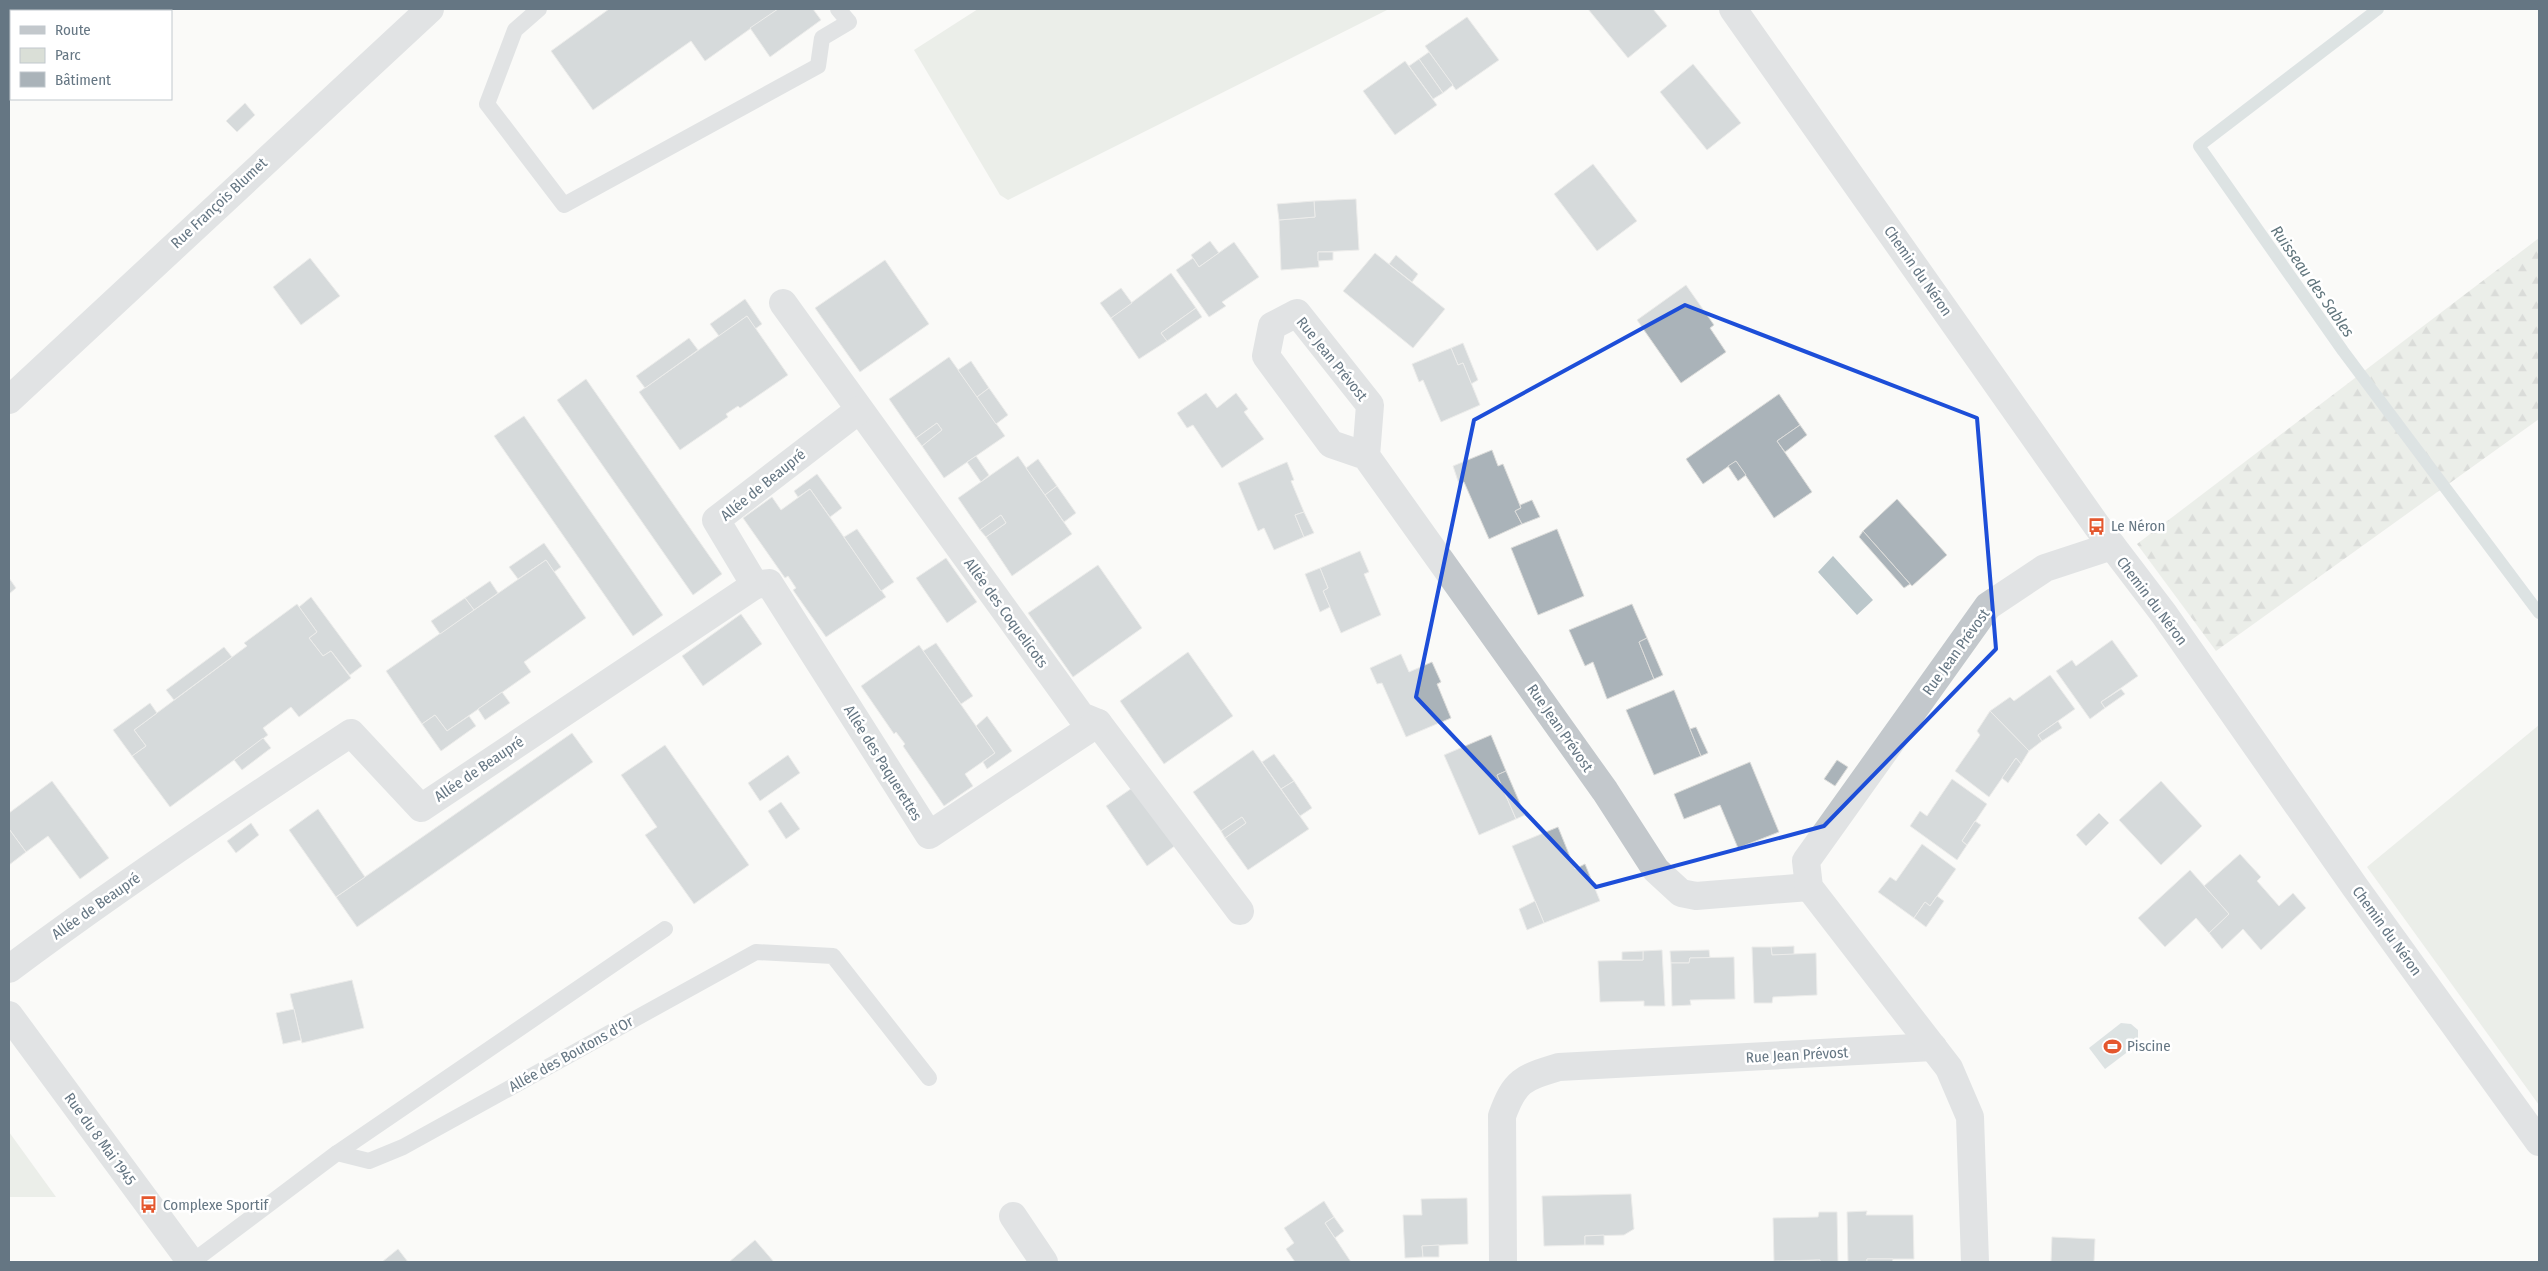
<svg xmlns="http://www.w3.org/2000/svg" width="2548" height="1271" viewBox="0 0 2548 1271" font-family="'Fira Sans Condensed',sans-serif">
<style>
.green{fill:#dadfd7}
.forest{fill:url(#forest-firs)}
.water{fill:#bbc7cb}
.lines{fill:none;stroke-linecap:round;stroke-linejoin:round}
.stream{stroke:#bbc7cb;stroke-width:12}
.building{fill:#aab3b9;stroke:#dcdcda}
.service{stroke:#c3c8cc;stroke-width:16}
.minor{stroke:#c3c8cc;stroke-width:28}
.tertiary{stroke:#c3c8cc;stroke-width:28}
.marked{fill:none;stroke:#1d4ed8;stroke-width:4;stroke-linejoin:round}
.labels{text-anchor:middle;stroke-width:5;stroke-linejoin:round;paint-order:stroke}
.street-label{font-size:15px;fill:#657683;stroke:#fff}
.poi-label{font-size:15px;fill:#657683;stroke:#fff;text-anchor:start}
.water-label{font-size:16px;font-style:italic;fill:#60757c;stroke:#fff}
</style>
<defs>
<pattern id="forest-firs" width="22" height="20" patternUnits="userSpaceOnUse" patternTransform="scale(1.25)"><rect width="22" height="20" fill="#dadfd7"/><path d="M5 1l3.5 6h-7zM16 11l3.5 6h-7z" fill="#b4b9b4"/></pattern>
</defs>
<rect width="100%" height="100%" fill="#fafaf8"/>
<g class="green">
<polygon points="978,9 1389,9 1008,200 1000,195 914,50"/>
<polygon points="2539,725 2539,1105 2367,867"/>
<polygon points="9,1132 56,1197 9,1197"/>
</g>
<polygon class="forest" points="2539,238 2539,419 2216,651 2137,544"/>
<g class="water">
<polygon points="1833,556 1873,600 1857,615 1818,572"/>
<polygon points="2121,1023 2131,1024 2138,1030 2138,1044 2105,1069 2089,1048"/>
</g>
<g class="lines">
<polyline class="stream" points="2378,9 2199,146 2343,351 2539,613"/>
</g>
<g class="building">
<polygon points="32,9 53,9 50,11 35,11"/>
<polygon points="53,9 64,9 66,11 50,11"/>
<polygon points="64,9 154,9 151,11 66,11"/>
<polygon points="154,9 167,9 166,11 151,11"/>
<polygon points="609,9 778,9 705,61 691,41 593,110 551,51"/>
<polygon points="778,9 813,9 821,20 770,57 750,28"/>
<polygon points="1588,9 1653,9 1667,26 1628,58"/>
<polygon points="1467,17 1499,60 1456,90 1425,46"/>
<polygon points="1429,52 1453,85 1443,93 1419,59"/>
<polygon points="1419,59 1443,93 1433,99 1409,66"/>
<polygon points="1405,61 1437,105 1395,135 1363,91"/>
<polygon points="1693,64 1741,123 1707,150 1660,92"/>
<polygon points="245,103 255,115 237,132 226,121"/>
<polygon points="1593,164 1637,221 1597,251 1554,194"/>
<polygon points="1356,199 1359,250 1318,252 1319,267 1281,270 1279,220 1315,217 1314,201"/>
<polygon points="1314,201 1315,217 1279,220 1277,204"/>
<polygon points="1210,241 1219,253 1199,267 1191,255"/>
<polygon points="1234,242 1259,277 1222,302 1226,306 1209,317 1176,270 1193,258 1199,267"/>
<polygon points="1318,252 1333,252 1333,260 1318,261"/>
<polygon points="1375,253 1445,309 1413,348 1343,291"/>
<polygon points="1396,255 1418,274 1412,282 1389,264"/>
<polygon points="310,258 340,296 301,325 273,287"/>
<polygon points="885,260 929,324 860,372 815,308"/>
<polygon points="1171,273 1196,308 1161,333 1167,341 1139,359 1111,318"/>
<polygon points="1686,285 1714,325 1710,328 1726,352 1681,383 1637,320"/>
<polygon points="1121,288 1132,303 1111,318 1100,303"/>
<polygon points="745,299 762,324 755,329 747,316 719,336 710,324"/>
<polygon points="1196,308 1202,317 1167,341 1161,333"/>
<polygon points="747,316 788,375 740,408 738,406 726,414 728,417 680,450 639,392"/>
<polygon points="689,338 698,350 645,388 636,376"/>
<polygon points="1463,343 1478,380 1471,384 1463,363 1458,365 1451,348"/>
<polygon points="1451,348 1458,365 1463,363 1480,405 1441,422 1423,380 1419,382 1412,364"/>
<polygon points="949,357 1005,436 944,478 922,446 942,430 937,423 916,438 889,399"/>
<polygon points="971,361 989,388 977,397 958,370"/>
<polygon points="586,379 722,574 693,595 557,400"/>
<polygon points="989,388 1008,415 996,424 977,397"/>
<polygon points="1206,393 1217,408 1236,393 1248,409 1244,412 1264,439 1222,468 1193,425 1187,428 1177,413"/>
<polygon points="1779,394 1800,425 1777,441 1812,492 1774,518 1736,461 1703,484 1686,459"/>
<polygon points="524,416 663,615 633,636 494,436"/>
<polygon points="937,423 942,430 922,446 916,438"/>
<polygon points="1800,425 1807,435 1785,452 1777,441"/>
<polygon points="1492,450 1498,466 1503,464 1521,508 1515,511 1522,524 1489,539 1464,482 1459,484 1453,466"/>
<polygon points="976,456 989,475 981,482 967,462"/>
<polygon points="1018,456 1072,534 1012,576 986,537 1006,523 1001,515 980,530 958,498"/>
<polygon points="1038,459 1057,486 1045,495 1026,468"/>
<polygon points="1736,461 1746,475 1738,481 1728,466"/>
<polygon points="1287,462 1294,480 1291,481 1304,512 1295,515 1304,537 1274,550 1264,528 1258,531 1238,483"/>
<polygon points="817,474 842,508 830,517 810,489 798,497 794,491"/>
<polygon points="1057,486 1076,513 1064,522 1045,495"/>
<polygon points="810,489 886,597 826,637 793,590 796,588 788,576 785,578 743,518 772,497 781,510"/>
<polygon points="1897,499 1947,555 1912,586 1863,531"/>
<polygon points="1532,500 1540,517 1522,524 1515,511 1521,508 1520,505"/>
<polygon points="1304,512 1314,533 1304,537 1295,515"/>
<polygon points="1001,515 1006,523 986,537 980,530"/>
<polygon points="857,529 894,582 881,591 844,537"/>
<polygon points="1557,529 1584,596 1538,615 1511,548"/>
<polygon points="1863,531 1910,584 1904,588 1859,537"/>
<polygon points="544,543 561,567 554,572 546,560 518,579 509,567"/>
<polygon points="1360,551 1369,572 1364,574 1381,615 1341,633 1323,591 1328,588 1320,568"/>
<polygon points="946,558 977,602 947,623 916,578"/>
<polygon points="546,560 586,618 524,662 531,672 447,731 435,715 422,724 386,671"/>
<polygon points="1098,565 1142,628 1073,677 1028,613"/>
<polygon points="1320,568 1328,588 1323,591 1330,607 1320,612 1305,574"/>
<polygon points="9,578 16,588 9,594"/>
<polygon points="490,581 498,593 474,610 465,598"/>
<polygon points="311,597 362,666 350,675 331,651 323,656 309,638 317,632 299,607"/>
<polygon points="465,598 474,610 440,634 431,621"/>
<polygon points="297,604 317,632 309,638 323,656 331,651 351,678 299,717 291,707 263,728 268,735 170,807 132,756 146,746 134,730 247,646 244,643"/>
<polygon points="1632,604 1647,638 1639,642 1654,679 1607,699 1593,662 1585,666 1569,630"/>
<polygon points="741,614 762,644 703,686 682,656"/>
<polygon points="1647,638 1663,675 1654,679 1639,642"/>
<polygon points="2112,640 2138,676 2101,702 2105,708 2090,719 2056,671 2072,660 2076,666"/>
<polygon points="936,643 973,696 961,704 923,651"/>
<polygon points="919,645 995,753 965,774 973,786 944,806 903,746 905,744 896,732 894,734 861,686"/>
<polygon points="224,647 232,657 174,700 166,690"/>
<polygon points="1188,652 1233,716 1164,764 1120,701"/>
<polygon points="1401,654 1409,672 1432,662 1441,682 1437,684 1451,718 1406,737 1382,683 1377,684 1370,668"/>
<polygon points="2050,675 2075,709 2038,735 2042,741 2029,751 1990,711 2010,697 2014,701"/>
<polygon points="2121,689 2125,694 2105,708 2101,702"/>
<polygon points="1674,690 1701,756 1654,775 1626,710"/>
<polygon points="502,692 510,703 485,720 478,709"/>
<polygon points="150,703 157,713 134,730 146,746 132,756 113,730"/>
<polygon points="1990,711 2029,751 2021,764 2016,758 1989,797 1955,771 1980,735 1977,731"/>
<polygon points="435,715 447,731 469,716 476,726 441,751 422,724"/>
<polygon points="987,716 1012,751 987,769 983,762 995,753 976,726"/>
<polygon points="2058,721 2062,728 2042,741 2038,735"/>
<polygon points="1696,727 1708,753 1701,756 1690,729"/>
<polygon points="572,733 593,762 357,927 336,897"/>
<polygon points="1491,735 1506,771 1497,775 1516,819 1479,835 1444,755"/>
<polygon points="263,738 271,748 242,770 234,760"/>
<polygon points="665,745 749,865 694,904 645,835 657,827 621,775"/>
<polygon points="1253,750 1309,829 1248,870 1225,838 1246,823 1242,817 1221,831 1193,792"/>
<polygon points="1274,754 1294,781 1281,789 1262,762"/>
<polygon points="788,755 800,773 760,801 748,783"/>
<polygon points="2016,758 2021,764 2008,783 2002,778"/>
<polygon points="1837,760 1848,767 1835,786 1824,779"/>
<polygon points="1750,762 1779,832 1738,848 1720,805 1684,819 1674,794"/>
<polygon points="1506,771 1525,815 1516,819 1497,775"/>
<polygon points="1952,779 1987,804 1962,841 1967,845 1957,860 1910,826 1920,811 1927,816"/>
<polygon points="52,781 109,858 80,879 48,836 26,852 9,829 9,813"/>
<polygon points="1294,781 1312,808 1300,816 1281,789"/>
<polygon points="2161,781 2202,826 2161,865 2119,820"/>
<polygon points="1135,786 1176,845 1147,866 1106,806"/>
<polygon points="781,802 800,829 786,839 768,811"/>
<polygon points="318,809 365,877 336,897 289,830"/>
<polygon points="2099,813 2109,823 2086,846 2076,835"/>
<polygon points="1242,817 1246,823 1225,838 1221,831"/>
<polygon points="1975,821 1981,825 1967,845 1962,841"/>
<polygon points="251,823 259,835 236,853 227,841"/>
<polygon points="1558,827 1575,869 1585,864 1600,901 1544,923 1512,846"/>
<polygon points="9,829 26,852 9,865"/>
<polygon points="1922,844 1956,869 1930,906 1925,902 1914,918 1878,892 1890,877 1896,881"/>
<polygon points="2240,854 2261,877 2257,881 2279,906 2293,893 2306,908 2261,950 2243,929 2222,949 2209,933 2229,914 2204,886"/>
<polygon points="2190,870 2229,914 2209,933 2196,918 2165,947 2138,918"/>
<polygon points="1937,896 1944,901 1926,927 1914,918 1925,902 1930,906"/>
<polygon points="1535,901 1544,923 1527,930 1519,909"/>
<polygon points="1794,946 1794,955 1772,955 1771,947"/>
<polygon points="1752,947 1771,947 1772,955 1816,953 1817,995 1773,997 1772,1003 1754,1003"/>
<polygon points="1662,950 1665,1006 1644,1006 1644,1001 1600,1002 1598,961 1643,960 1643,951"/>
<polygon points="1709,950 1710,958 1690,958 1689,963 1671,963 1670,951"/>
<polygon points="1643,951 1643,960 1622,960 1622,952"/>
<polygon points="1734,957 1735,999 1690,1000 1691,1005 1672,1006 1671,963 1689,963 1690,958"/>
<polygon points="352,980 364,1028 302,1043 290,994"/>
<polygon points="294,1009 301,1040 283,1044 276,1013"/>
<polygon points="1631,1194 1634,1229 1624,1235 1585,1236 1585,1245 1544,1246 1542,1196"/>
<polygon points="1467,1198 1468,1244 1422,1246 1423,1257 1405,1258 1403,1215 1422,1215 1421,1199"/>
<polygon points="1324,1201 1334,1217 1325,1223 1351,1262 1295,1262 1286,1249 1294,1243 1284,1228"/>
<polygon points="1867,1211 1866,1215 1913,1215 1914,1259 1867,1259 1867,1262 1848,1262 1847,1212"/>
<polygon points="1819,1212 1837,1212 1838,1262 1820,1262 1820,1260 1774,1261 1773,1218 1818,1217"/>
<polygon points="1334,1217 1344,1231 1335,1238 1325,1223"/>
<polygon points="1604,1235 1604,1245 1585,1245 1585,1236"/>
<polygon points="2052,1237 2095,1239 2094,1262 2051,1262"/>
<polygon points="755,1240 774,1262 729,1262"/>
<polygon points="1439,1245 1439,1257 1423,1257 1422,1246"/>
<polygon points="398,1249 408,1262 382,1262"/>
<polygon points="1867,1259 1893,1259 1892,1262 1867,1262"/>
<polygon points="1820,1260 1820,1262 1797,1262 1797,1261"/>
</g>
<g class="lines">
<g class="service">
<polyline points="539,9 515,30 487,104 564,205 818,66 822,38 849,22 838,9"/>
<polyline points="337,1153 665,929"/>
<polyline points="192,1262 337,1153 369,1161 403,1147 756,952 833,956 929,1078"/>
</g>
<g class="minor">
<polyline points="1733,9 2097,526 2164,614 2355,887 2539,1142"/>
<polyline points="783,303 1081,716 1098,723 1240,911"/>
<polyline points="1366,456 1331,444 1266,356 1272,326 1297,313 1370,405 1366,456 1605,791 1656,870 1681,893 1696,896 1809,887"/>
<polyline points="755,585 769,583 929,835 1098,723"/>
<path d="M 9,969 C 120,886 235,809 351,733 L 421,808 L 755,585 L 716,520 L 859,410"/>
<polyline points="1013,1216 1044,1262"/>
<path d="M 1503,1262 L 1502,1116 C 1515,1080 1523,1078 1559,1067 L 1933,1047"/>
<polyline points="1975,1262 1970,1117 1949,1068 1809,887 1806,861 1988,606 2045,568 2112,546"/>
</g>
<g class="tertiary">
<polyline points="9,400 430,9"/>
<polyline points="9,1015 191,1262"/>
</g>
</g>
<path d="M0 0H2548V1271H0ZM 1685,305 L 1977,418 L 1996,649 L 1824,826 L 1596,887 L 1416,697 L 1474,420 Z" fill="#fafaf8" fill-opacity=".55" fill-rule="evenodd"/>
<path class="marked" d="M 1685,305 L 1977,418 L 1996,649 L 1824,826 L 1596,887 L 1416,697 L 1474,420 Z"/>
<defs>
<symbol id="bus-bare" viewBox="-9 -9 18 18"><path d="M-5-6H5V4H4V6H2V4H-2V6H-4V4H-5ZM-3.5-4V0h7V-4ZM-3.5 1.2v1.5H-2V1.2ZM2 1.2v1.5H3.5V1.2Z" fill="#e4572e" stroke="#fff" stroke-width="2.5" paint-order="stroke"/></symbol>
<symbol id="stadium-bare" viewBox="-9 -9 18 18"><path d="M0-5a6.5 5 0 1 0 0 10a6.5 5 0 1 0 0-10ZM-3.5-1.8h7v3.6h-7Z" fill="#e4572e" stroke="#fff" stroke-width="2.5" paint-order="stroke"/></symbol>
</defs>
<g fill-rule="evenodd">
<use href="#bus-bare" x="2084" y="514" width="25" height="25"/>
<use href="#stadium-bare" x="2100" y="1034" width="25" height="25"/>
<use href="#bus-bare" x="136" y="1192" width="25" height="25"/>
</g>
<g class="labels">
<g class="street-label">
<text transform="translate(219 203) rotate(-43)" y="5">Rue François Blumet</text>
<text transform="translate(1918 271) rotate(55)" y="5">Chemin du Néron</text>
<text transform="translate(1332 359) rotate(51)" y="5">Rue Jean Prévost</text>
<text transform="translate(763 485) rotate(-39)" y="5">Allée de Beaupré</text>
<text transform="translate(2152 601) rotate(53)" y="5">Chemin du Néron</text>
<text transform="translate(1006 613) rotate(54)" y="5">Allée des Coquelicots</text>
<text transform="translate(1956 652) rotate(-54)" y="5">Rue Jean Prévost</text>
<text transform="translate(1560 728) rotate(55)" y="5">Rue Jean Prévost</text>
<text transform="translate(883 763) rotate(58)" y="5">Allée des Paquerettes</text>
<text transform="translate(479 769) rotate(-34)" y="5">Allée de Beaupré</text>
<text transform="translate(96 906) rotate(-35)" y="5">Allée de Beaupré</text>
<text transform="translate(2387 931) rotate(54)" y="5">Chemin du Néron</text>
<text transform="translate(571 1054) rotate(-29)" y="5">Allée des Boutons d'Or</text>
<text transform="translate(1797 1055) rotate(-3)" y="5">Rue Jean Prévost</text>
<text transform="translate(100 1139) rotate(54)" y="5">Rue du 8 Mai 1945</text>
</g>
<g class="poi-label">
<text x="2111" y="531">Le Néron</text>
<text x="2127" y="1051">Piscine</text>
<text x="163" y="1210">Complexe Sportif</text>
</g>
<g class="water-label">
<text transform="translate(2313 281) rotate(55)" y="6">Ruisseau des Sables</text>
</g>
</g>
<rect width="2548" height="1271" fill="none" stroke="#657683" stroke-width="20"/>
<rect x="10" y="10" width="162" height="90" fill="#ffffff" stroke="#c1c8cd"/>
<rect x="20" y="26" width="25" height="8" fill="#c3c8cc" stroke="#c1c8cd"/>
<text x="55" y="35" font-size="15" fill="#657683">Route</text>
<rect x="20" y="48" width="25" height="15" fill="#dadfd7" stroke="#c1c8cd"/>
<text x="55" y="60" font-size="15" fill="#657683">Parc</text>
<rect x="20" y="72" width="25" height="15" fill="#aab3b9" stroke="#c1c8cd"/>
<text x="55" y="85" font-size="15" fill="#657683">Bâtiment</text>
</svg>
